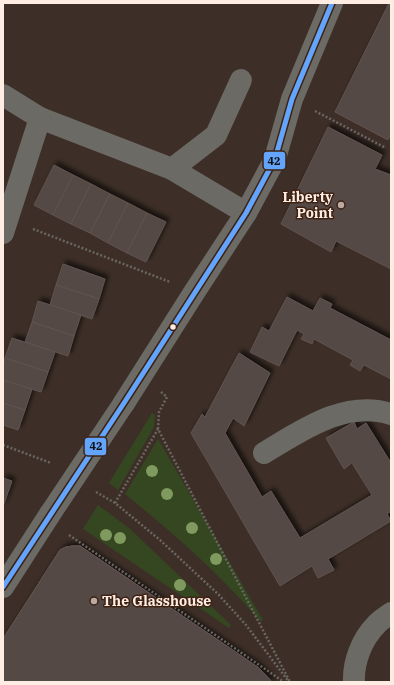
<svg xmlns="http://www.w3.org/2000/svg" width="394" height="685" viewBox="0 0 394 685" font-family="'IBM Plex Serif',serif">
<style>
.green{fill:#344721}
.building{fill:#554844;stroke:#615450;filter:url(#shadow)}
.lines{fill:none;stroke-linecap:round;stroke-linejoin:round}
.path{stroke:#6a6661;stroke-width:2.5;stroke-dasharray:2 2;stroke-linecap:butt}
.minor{stroke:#6b6a65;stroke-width:22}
.minor-bridge{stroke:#6b6a65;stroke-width:22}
.bus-1-casing{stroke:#3d2214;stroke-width:8}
.bus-1{stroke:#63a4fc;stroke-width:5}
.tree{fill:#7f995e}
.poi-dot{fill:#bbaaa1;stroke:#3d2214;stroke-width:1.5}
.bus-dot{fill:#ffece3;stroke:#3d2214;stroke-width:1.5}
.labels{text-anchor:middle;stroke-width:3;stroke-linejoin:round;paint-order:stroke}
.poi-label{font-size:14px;font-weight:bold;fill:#ffece3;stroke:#3d2214;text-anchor:end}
.line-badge{stroke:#3d2214;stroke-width:1.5}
.pale-badge-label{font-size:11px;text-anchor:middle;font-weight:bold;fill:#111}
</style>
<defs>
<filter id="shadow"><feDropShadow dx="3.5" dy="-3.5" stdDeviation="2" flood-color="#0009"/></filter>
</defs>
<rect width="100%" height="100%" fill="#3d2f27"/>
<g class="green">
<polygon points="152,413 155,415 154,427 118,490 109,483"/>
<path d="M 158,439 L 263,620 L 261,622 C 220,574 173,533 125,494 Z"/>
<polygon points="98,505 130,529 231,625 229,628 83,529"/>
</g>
<g class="building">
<polygon points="389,3 391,3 391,134 388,140 335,112"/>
<polygon points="328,127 382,155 375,169 391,175 391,180 389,185 391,185 391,269 336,241 331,252 281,224"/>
<polygon points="54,165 73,175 53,215 34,205"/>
<polygon points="73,175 91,184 71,224 53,215"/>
<polygon points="91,184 110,194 90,233 71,224"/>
<polygon points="110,194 128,203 108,243 90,233"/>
<polygon points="128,203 147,213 127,253 108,243"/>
<polygon points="147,213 166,222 146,262 127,253"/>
<polygon points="63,264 105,279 99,299 56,285"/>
<polygon points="56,285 99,299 92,319 50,305"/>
<polygon points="287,297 313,311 320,298 332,304 330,308 391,340 391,379 364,365 360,371 350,365 353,360 314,339 312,344 301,339 304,334 297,330 279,366 250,352 262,327 269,331"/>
<polygon points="38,301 81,315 74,336 32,322"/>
<polygon points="32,322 74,336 68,356 25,342"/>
<polygon points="12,338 55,352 48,372 5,358"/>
<polygon points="239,353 270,373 244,426 233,418 225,433 262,497 271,491 300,538 372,495 352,463 344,469 326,438 354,422 357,429 366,423 391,463 391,511 387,514 391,521 328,559 334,570 318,578 312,566 280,586 191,433 202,414 205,417"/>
<polygon points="5,358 48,372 41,392 3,380 3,366"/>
<polygon points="3,380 32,389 25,410 3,403"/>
<polygon points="3,403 25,410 18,430 3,425"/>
<polygon points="3,478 12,481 3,506"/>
<polygon points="73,546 80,546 259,668 272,682 5,682 3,680 3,639 60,550 66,547"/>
<polygon points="73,546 80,546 259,668 272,682 5,682 3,680 3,639 60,550 66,547"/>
</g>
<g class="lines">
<g class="path">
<polyline points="315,111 386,148"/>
<polyline points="33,229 170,282"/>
<polyline points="161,392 167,397 159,412 158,429 290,682"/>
<polyline points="3,445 51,463"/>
<polyline points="96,492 115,503 160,540 218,594 246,625 289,682"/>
<polyline points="115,503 158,429"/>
<polyline points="69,535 284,682"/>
</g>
<g class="minor">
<polyline points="3,95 40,118 172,169 246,213"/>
<polyline points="172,169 216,135 241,80"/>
<polyline points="3,233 40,118"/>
<polyline points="124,403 195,291 246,213 275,159 292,99 332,3"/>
<path d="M 264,453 C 301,431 345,399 391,414"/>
<polyline points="3,587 50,514"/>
<path d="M 354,682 C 353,662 362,639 376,625 C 380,620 386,617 391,613"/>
</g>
<polyline class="minor-bridge" points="50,514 124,403"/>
<defs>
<polyline id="bus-1" points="3,587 124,403 246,213 275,159 292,99 332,3"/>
</defs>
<use href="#bus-1" class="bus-1-casing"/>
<use href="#bus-1" class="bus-1"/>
</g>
<g class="tree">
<circle cx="152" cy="471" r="6"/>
<circle cx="167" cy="494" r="6"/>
<circle cx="192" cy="528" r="6"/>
<circle cx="106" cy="535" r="6"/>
<circle cx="120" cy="538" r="6"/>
<circle cx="216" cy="559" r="6"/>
<circle cx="180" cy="585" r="6"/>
</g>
<g class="poi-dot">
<circle cx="341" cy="205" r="4"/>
<circle cx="94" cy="601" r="4"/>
</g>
<circle class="bus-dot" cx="173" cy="327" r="3.5"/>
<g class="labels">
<g class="poi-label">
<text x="333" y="202">Liberty<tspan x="333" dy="16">Point</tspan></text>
<text x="102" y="606" text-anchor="start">The Glasshouse</text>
</g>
</g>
<g class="line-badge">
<rect x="263" y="151" width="23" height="19" rx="4" fill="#63a4fc"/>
<rect x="84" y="437" width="23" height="19" rx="4" fill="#63a4fc"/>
</g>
<g class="pale-badge-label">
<text x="274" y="165">42</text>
<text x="96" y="450">42</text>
</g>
<rect width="394" height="685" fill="none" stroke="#ffece3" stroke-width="8"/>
</svg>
